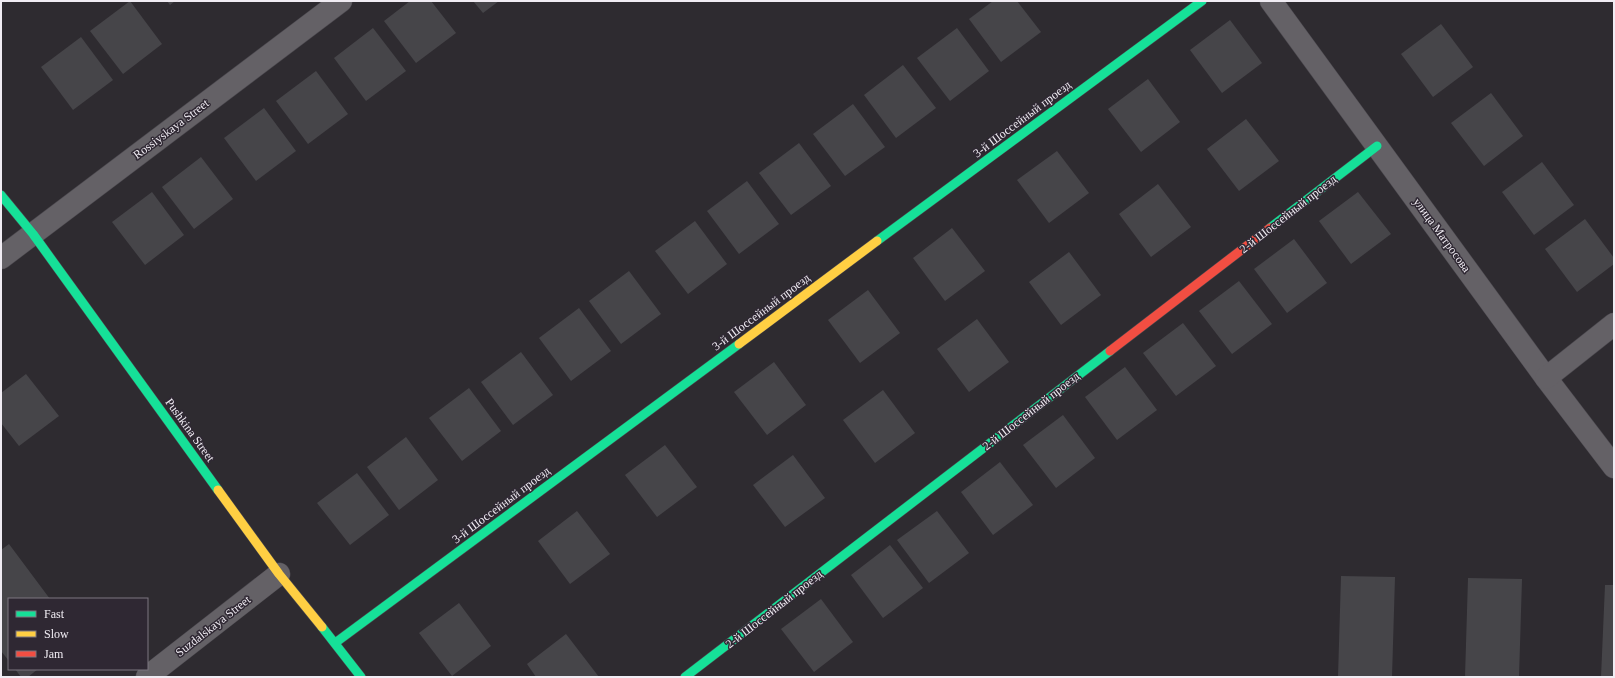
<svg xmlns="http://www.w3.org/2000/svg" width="1615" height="678" viewBox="0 0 1615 678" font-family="Georgia,serif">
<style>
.building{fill:#464549}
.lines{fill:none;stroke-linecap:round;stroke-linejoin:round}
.street-casing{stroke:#4a474d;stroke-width:23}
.fast-casing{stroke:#4a474d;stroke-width:10}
.slow-casing{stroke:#4a474d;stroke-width:10}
.jam-casing{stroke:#4a474d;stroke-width:10}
.street{stroke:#646166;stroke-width:22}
.fast{stroke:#16e098;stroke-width:9}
.slow{stroke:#ffcf43;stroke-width:9}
.jam{stroke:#f24e42;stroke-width:9}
.labels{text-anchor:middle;stroke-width:3;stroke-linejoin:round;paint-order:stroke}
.street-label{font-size:12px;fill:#f0ecf3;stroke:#2f2833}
</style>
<rect width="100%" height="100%" fill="#2e2b30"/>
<g class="building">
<polygon points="130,1 162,44 123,74 90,31"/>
<polygon points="167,1 175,1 170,5"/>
<polygon points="410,1 431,1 456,33 416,63 384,21"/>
<polygon points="473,1 499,1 483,13"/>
<polygon points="993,1 1017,1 1041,32 1001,62 969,19"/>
<polygon points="1230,20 1262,63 1222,93 1190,50"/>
<polygon points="1441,24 1473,67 1433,97 1401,54"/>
<polygon points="373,28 406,71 366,101 334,58"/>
<polygon points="957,28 989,71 950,101 917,58"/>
<polygon points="81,37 113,80 73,110 41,67"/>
<polygon points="903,65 936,108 896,138 864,95"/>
<polygon points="316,71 348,114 308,144 276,101"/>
<polygon points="1148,79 1180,122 1141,152 1108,109"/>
<polygon points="1491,93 1523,136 1484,166 1451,123"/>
<polygon points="853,104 885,147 845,176 813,134"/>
<polygon points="264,108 296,151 256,181 224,138"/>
<polygon points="1246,119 1279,161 1239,191 1207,149"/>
<polygon points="799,143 831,186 791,215 759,173"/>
<polygon points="1057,151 1089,193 1049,223 1017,180"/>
<polygon points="201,157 233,199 194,229 162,187"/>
<polygon points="1542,162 1574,205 1534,235 1502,192"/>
<polygon points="747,181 779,224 739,254 707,211"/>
<polygon points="1158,184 1191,227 1151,257 1119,214"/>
<polygon points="152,192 184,235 145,265 112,222"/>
<polygon points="1358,192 1391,234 1351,264 1319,221"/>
<polygon points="1585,219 1614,258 1614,264 1577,292 1545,249"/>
<polygon points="695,221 727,264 688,294 655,251"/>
<polygon points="952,228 985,271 945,301 913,258"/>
<polygon points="1294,239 1327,283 1287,313 1254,269"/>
<polygon points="1069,252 1101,295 1061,325 1029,282"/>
<polygon points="629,271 661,314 621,344 589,301"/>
<polygon points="1239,281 1272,324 1232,354 1199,311"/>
<polygon points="868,290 900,333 860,363 828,320"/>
<polygon points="579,308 611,351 571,381 539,338"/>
<polygon points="977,319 1009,362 969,392 937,349"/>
<polygon points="1183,323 1216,366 1176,396 1143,353"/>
<polygon points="521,352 553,395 513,425 481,382"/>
<polygon points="774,362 806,405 767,435 734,392"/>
<polygon points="1125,367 1157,410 1117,440 1085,397"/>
<polygon points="26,374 59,416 19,446 1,423 1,393"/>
<polygon points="469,388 501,431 462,461 429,418"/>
<polygon points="883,390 915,433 875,463 843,420"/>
<polygon points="1063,415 1095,458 1056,488 1023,445"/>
<polygon points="406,437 438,480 399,510 367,467"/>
<polygon points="665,445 697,487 657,517 625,475"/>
<polygon points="793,455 825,498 785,527 753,485"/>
<polygon points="1000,462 1033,505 993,535 961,492"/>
<polygon points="357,473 389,515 350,545 317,503"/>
<polygon points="577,511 610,554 570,584 538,541"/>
<polygon points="937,511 969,553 929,583 897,540"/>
<polygon points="9,544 50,599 9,599 9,661 1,651 1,550"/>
<polygon points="890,545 923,588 883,618 851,575"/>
<polygon points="1341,576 1395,577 1392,677 1338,677"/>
<polygon points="1468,578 1522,579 1519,677 1465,677"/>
<polygon points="1605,585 1614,585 1614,677 1601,677"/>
<polygon points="821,599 853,642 814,672 781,629"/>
<polygon points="459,603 491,646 452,676 419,633"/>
<polygon points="566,634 599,677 536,677 527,664"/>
<polygon points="15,669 38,669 28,677 21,677"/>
</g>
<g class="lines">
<defs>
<g id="street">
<polyline points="1271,1 1546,378 1614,467"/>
<polyline points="1,258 341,1"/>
<polyline points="1546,378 1614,324"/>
<polyline points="147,677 279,574"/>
</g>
<g id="fast">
<polyline points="1,195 33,234 218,490"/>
<polyline points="1270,228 1377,146"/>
<polyline points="877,241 1202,1"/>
<polyline points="322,627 361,677"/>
<polyline points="335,643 739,344"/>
<polyline points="685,677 1110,351"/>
</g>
<g id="slow">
<polyline points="739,344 877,241"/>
<polyline points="218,490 279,574 322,627"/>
</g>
<polyline id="jam" points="1110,351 1270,228"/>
</defs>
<use href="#street" class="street-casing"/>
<use href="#fast" class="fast-casing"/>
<use href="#slow" class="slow-casing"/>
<use href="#jam" class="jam-casing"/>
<use href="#street" class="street"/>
<use href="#fast" class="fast"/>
<use href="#slow" class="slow"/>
<use href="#jam" class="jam"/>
</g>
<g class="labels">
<g class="street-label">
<text transform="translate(1022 119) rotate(-37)" y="4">3-й Шоссейный проезд</text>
<text transform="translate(171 129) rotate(-37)" y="4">Rossiyskaya Street</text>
<text transform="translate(1288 214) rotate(-38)" y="4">2-й Шоссейный проезд</text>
<text transform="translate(1442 235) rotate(54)" y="4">улица Матросова</text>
<text transform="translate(761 312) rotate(-37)" y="4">3-й Шоссейный проезд</text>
<text transform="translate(1031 411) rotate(-38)" y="4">2-й Шоссейный проезд</text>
<text transform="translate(190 430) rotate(54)" y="4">Pushkina Street</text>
<text transform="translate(501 505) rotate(-37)" y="4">3-й Шоссейный проезд</text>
<text transform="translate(774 609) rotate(-38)" y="4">2-й Шоссейный проезд</text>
<text transform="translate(213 626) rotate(-38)" y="4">Suzdalskaya Street</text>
</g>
</g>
<rect width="1615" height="678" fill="none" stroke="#f0ecf3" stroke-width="4"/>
<rect x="8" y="598" width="140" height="72" fill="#2f2833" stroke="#7c7680"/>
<rect x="16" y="611" width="20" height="6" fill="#16e098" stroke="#7c7680"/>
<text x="44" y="618" font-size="12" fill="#f0ecf3">Fast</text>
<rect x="16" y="631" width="20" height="6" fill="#ffcf43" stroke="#7c7680"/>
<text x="44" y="638" font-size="12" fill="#f0ecf3">Slow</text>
<rect x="16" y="651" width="20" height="6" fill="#f24e42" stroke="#7c7680"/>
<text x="44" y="658" font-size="12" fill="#f0ecf3">Jam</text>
</svg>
